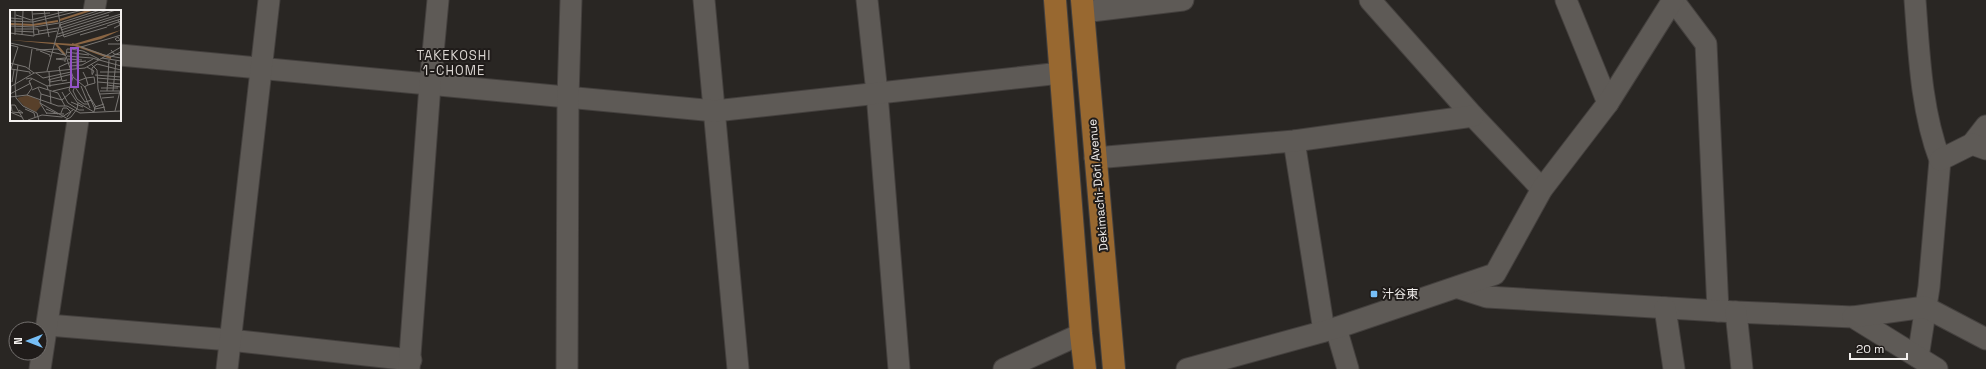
<svg xmlns="http://www.w3.org/2000/svg" width="1986" height="369" viewBox="0 0 1986 369" font-family="'Space Grotesk','Noto Sans JP',sans-serif">
<style>
.lines{fill:none;stroke-linecap:round;stroke-linejoin:round}
.minor-casing{stroke:#44403e;stroke-width:23}
.major-casing{stroke:#44403e;stroke-width:24}
.minor{stroke:#5e5a56;stroke-width:21}
.major{stroke:#986830;stroke-width:22}
.poi-dot{fill:#77bff7;stroke:#201c1a;stroke-width:1.5}
.labels{text-anchor:middle;stroke-width:4;stroke-linejoin:round;paint-order:stroke}
.street-label{font-size:12px;fill:#f3f0ee;stroke:#201c1a}
.poi-label{font-size:12px;fill:#f3f0ee;stroke:#201c1a;text-anchor:start}
.neighbourhood-label{font-size:13px;letter-spacing:1px;fill:#d9d4d0;stroke:#201c1a}
.inset-river{fill:none;stroke:#8a6543;stroke-width:2}
.inset-road{fill:none;stroke:#7a7774;stroke-width:1}
.view{fill:#9353c8;fill-opacity:0.15;stroke:#9353c8;stroke-width:2}
.inset-edge{fill:none;stroke:#f3f0ee;stroke-width:2}
</style>
<rect width="100%" height="100%" fill="#292623"/>
<g class="lines">
<defs>
<g id="minor">
<polyline points="704,0 738,369"/>
<polyline points="867,0 877,93 899,369"/>
<polyline points="1370,0 1473,116 1542,189"/>
<polyline points="1566,0 1608,103"/>
<polyline points="1673,0 1706,44 1718,311"/>
<path d="M 1915,0 C 1919,53 1921,110 1940,160 L 1929,287 L 1918,357"/>
<polyline points="94,11 96,0"/>
<polyline points="1083,12 1183,0"/>
<polyline points="120,55 715,111 1061,73"/>
<polyline points="1294,141 1324,331"/>
<polyline points="1972,144 1986,126"/>
<polyline points="1095,158 1294,141 1473,116"/>
<polyline points="1940,160 1972,144 1986,149"/>
<polyline points="1459,288 1487,297 1736,312 1853,317 1937,369"/>
<polyline points="1665,308 1674,369"/>
<polyline points="1736,312 1742,369"/>
<polyline points="1853,317 1925,307 1986,339"/>
<polyline points="48,325 230,340 411,360"/>
<polyline points="1336,328 1348,369"/>
<polyline points="40,369 78,120"/>
<polyline points="227,369 269,0"/>
<polyline points="409,369 430,85 438,0"/>
<polyline points="567,369 568,98 571,0"/>
<polyline points="1004,369 1081,334"/>
<polyline points="1187,369 1336,328 1495,274 1542,189 1608,103 1673,0"/>
</g>
<g id="major">
<polyline points="1055,0 1081,334 1085,369"/>
<polyline points="1082,0 1114,369"/>
</g>
</defs>
<use href="#minor" class="minor-casing"/>
<use href="#major" class="major-casing"/>
<use href="#minor" class="minor"/>
<use href="#major" class="major"/>
</g>
<rect class="poi-dot" x="1370" y="290" width="8" height="8" rx="2"/>
<g class="labels">
<g class="street-label">
<text transform="translate(1098 185) rotate(-95)" y="4">Dekimachi-Dōri Avenue</text>
</g>
<g class="poi-label">
<text x="1382" y="298">汁谷東</text>
</g>
<g class="neighbourhood-label">
<text x="454" y="60">TAKEKOSHI<tspan x="454" dy="15">1-CHOME</tspan></text>
</g>
</g>
<g transform="translate(10 10)">
<rect width="111" height="111" fill="#292623"/>
<path d="M 18,85 L 29,90 L 31,96 L 26,102 L 14,96 L 7,88 Z" fill="#58402a"/>
<path d="M 111,20 L 91,29 L 63,36 L 0,30 L 64,34 Z" fill="#8a6543"/>
<path class="inset-river" d="M 50,10 L 81,0M 0,14 L 23,15 L 48,11M 45,33 L 55,45M 62,34 L 101,48"/>
<path class="inset-road" d="M 4,0 L 25,0M 34,0 L 39,27M 23,4 L 40,3M 6,5 L 21,10 L 61,0M 0,8 L 12,9M 0,11 L 23,12 L 73,0M 50,13 L 90,0M 50,14 L 54,27 L 111,9M 50,15 L 98,0M 0,16 L 24,17 L 49,13M 97,16 L 111,11M 50,18 L 106,0M 104,18 L 110,15 L 108,10M 5,19 L 28,19 L 29,24M 51,20 L 99,5M 5,21 L 24,22M 29,21 L 48,18M 0,23 L 24,26 L 22,0M 48,24 L 111,4M 5,25 L 5,0M 12,25 L 13,1M 24,25 L 47,21M 70,25 L 97,17M 111,25 L 71,37 L 94,45 L 111,48M 47,27 L 111,6M 111,30 L 110,30 L 107,31 L 105,29 L 108,27 L 110,30 L 111,32 L 111,33M 0,33 L 55,45M 98,34 L 111,34M 0,35 L 8,37 L 1,59M 26,40 L 48,39 L 56,46 L 63,67 L 59,80 L 67,92 L 84,102 L 85,97 L 94,94M 101,40 L 104,44 L 111,45M 30,41 L 40,45 L 40,47M 56,42 L 79,45M 56,45 L 57,39 L 61,39 L 73,41 L 89,49M 57,46 L 82,48 L 111,56M 100,47 L 111,42M 92,48 L 111,51M 58,49 L 72,50M 55,52 L 55,50 L 56,48 L 55,48 L 46,49 L 55,50M 0,53 L 16,57 L 24,63M 59,53 L 76,51M 81,54 L 87,60 L 88,79 L 95,101M 8,55 L 5,75 L 6,88 L 13,96 L 27,103 L 29,111M 60,56 L 72,55 L 83,49M 77,57 L 84,61 L 82,65M 1,59 L 20,62 L 20,64M 19,59 L 22,39M 67,59 L 67,42M 37,61 L 50,14 L 48,0M 39,62 L 40,77M 90,62 L 111,62M 26,63 L 33,68 L 61,62M 82,64 L 82,58 L 87,54 L 111,60M 85,65 L 111,67M 63,67 L 75,77 L 85,99 L 95,97M 87,68 L 111,70M 16,69 L 21,68 L 37,76 L 38,80M 38,70 L 62,64M 40,70 L 40,72 L 51,70M 57,70 L 52,71 L 49,57 L 58,53M 68,71 L 76,68 L 73,62M 2,72 L 4,60M 88,72 L 111,74M 97,75 L 111,77M 37,76 L 62,72M 65,76 L 63,81 L 67,89 L 74,94 L 79,94M 71,76 L 80,98M 0,77 L 24,63 L 75,58 L 111,37M 65,77 L 75,92 L 82,90M 74,77 L 78,75 L 76,68 L 84,67 L 85,73 L 78,75M 28,78 L 31,84 L 52,90 L 60,83M 91,78 L 108,78M 22,80 L 29,77 L 48,83 L 55,96M 40,81 L 41,94M 43,81 L 60,77M 90,81 L 111,81M 97,81 L 99,50M 103,81 L 106,51M 52,82 L 58,93 L 69,100 L 74,100M 0,84 L 21,73M 31,84 L 30,93 L 58,109M 78,84 L 86,97M 90,84 L 110,83M 17,85 L 22,78 L 19,71 L 22,69M 0,87 L 17,85 L 48,96 L 57,96 L 70,103 L 111,101M 92,88 L 104,87M 61,92 L 73,97M 0,93 L 1,77M 30,93 L 37,104M 15,99 L 24,103 L 25,107M 36,99 L 48,104M 2,101 L 1,95 L 5,95 L 12,107M 105,101 L 110,81M 0,102 L 12,107 L 14,111M 2,102 L 13,103 L 9,100M 36,103 L 54,104M 51,103 L 53,98 L 57,98 L 61,102 L 57,107M 18,110 L 32,105 L 52,107 L 63,100M 54,111 L 61,107 L 67,99 L 68,93"/>
<path class="view" d="M 61,38 L 68,38 L 68,77 L 61,77 Z"/>
<rect width="111" height="111" class="inset-edge"/>
</g>
<g transform="translate(28 341) rotate(270)"><circle r="19" fill="#201c1a" stroke="#74716f"/>
<path d="M0-3L7 15L0 10L-7 15Z" fill="#77bff7"/>
<text y="-6" font-size="11" font-weight="bold" text-anchor="middle" fill="#f3f0ee">N</text>
</g>
<path d="M1850 353v6h57v-6" fill="none" stroke="#f3f0ee" stroke-width="2"/>
<text x="1856" y="353" font-size="12" fill="#f3f0ee" stroke="#201c1a" stroke-width="3" paint-order="stroke">20 m</text>
</svg>
